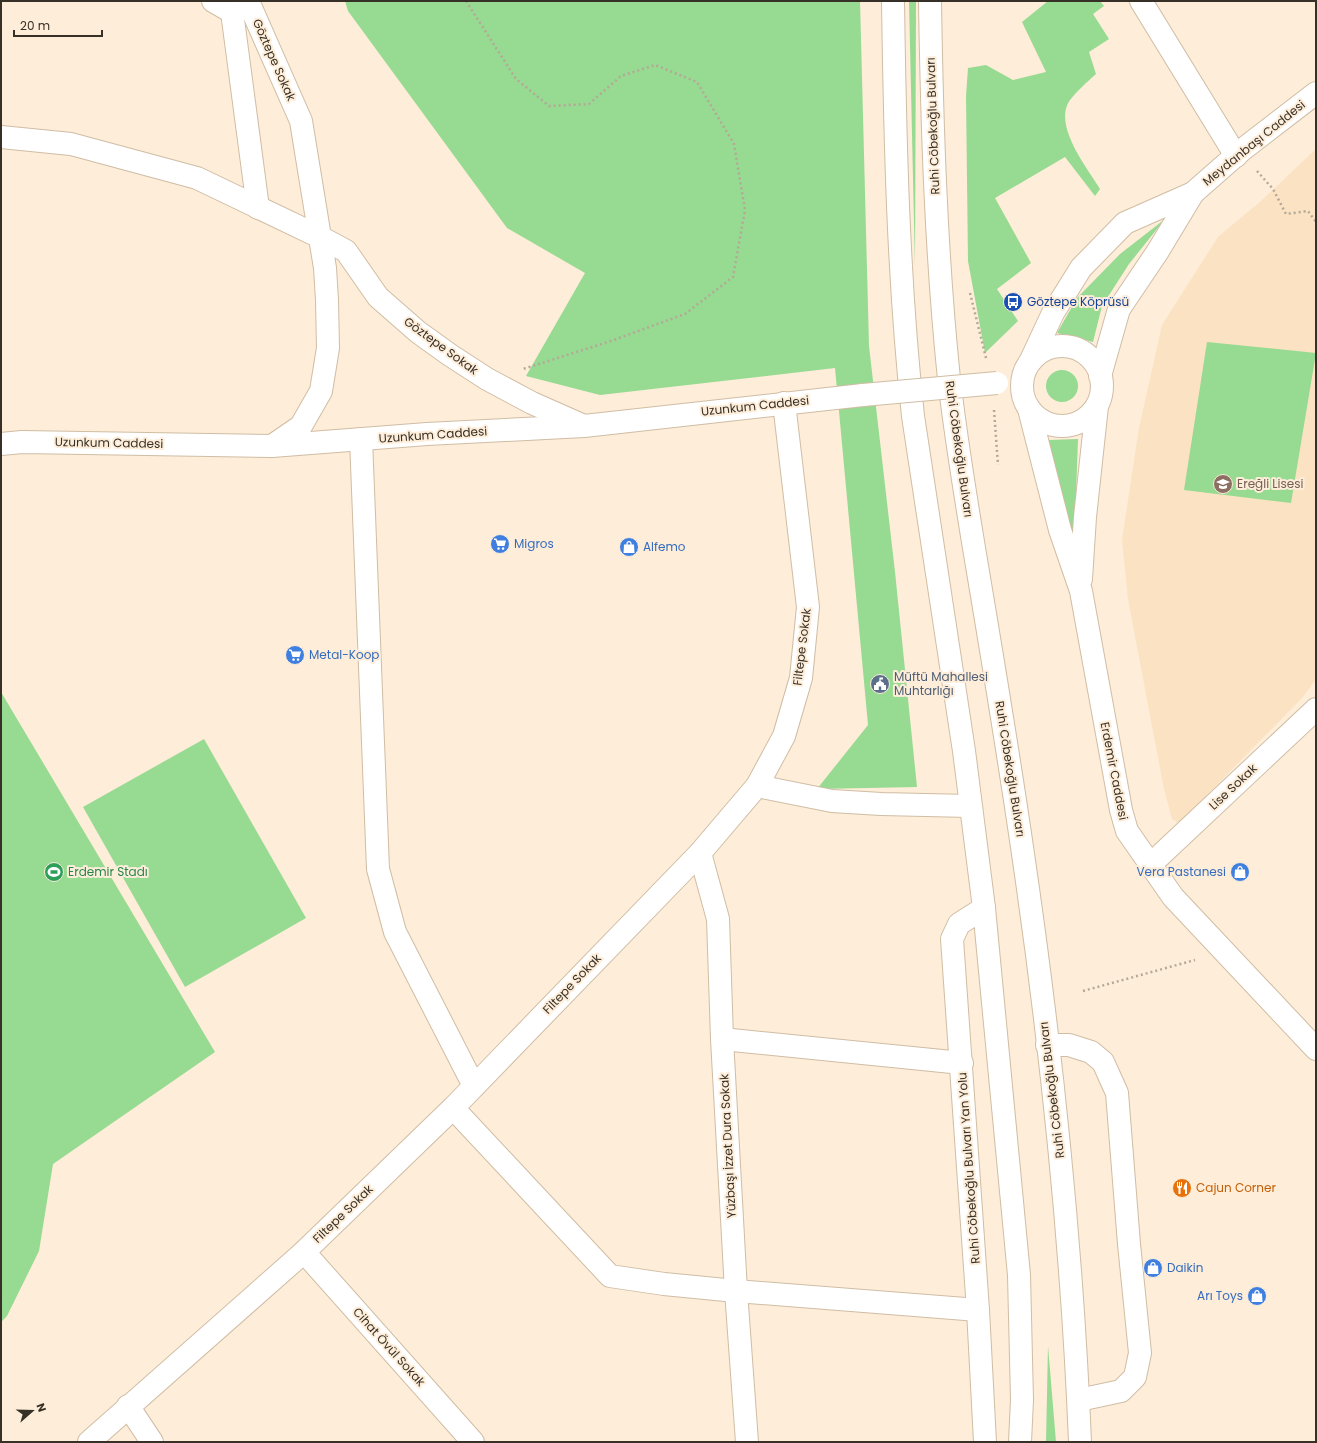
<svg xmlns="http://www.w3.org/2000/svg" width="1317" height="1443" viewBox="0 0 1317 1443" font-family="Poppins,sans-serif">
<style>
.built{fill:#fae2c2}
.green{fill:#97da92}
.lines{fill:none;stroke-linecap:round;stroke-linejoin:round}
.minor-casing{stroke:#d0bda4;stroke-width:24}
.major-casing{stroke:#d0bda4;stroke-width:24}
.path{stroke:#b4a897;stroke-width:2.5;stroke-dasharray:2 3;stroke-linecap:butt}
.minor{stroke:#fff;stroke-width:22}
.major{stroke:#fff;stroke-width:22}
.major-bridge-casing{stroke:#d0bda4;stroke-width:24;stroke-linecap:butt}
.major-bridge{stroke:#fff;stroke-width:22}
.labels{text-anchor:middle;stroke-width:4;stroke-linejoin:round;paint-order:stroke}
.street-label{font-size:12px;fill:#373026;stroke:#fdedd9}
.transit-label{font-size:12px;fill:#164399;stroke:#fdedd9;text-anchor:start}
.education-label{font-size:12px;fill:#785e54;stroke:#fdedd9;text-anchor:start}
.shop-label{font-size:12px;fill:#366cbe;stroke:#fdedd9;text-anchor:start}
.service-label{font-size:12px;fill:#4e5e75;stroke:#fdedd9;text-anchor:start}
.leisure-label{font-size:12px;fill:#27864d;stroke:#fdedd9;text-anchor:start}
.food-label{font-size:12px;fill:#c56008;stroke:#fdedd9;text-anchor:start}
</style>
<rect width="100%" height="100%" fill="#fdedd9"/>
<polygon class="built" points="1316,149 1316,679 1303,697 1199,803 1186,819 1179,823 1172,819 1164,789 1128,599 1122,540 1139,428 1162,325 1218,237 1261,201"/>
<g class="green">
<polygon points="345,1 860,1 869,346 895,572 917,787 817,789 868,725 835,368 600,395 526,376 585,273 507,228 348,11"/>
<polygon points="909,1 916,1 915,266"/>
<path d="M 1048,1 L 1100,1 L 1104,6 L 1093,14 L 1109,39 L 1089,52 L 1096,74 C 1087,82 1077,91 1070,100 C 1052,125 1088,169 1100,189 L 1095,196 L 1065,157 L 995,198 L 1031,263 L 997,289 L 1018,321 L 985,353 L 968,261 L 966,96 L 968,68 L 986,65 L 1013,80 L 1046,72 L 1022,22 Z"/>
<polygon points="1165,219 1129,264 1102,306 1093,342 1057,333 1077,298 1120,254"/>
<polygon points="1207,342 1316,353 1291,503 1184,490"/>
<circle cx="1062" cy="386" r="16"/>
<polygon points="1078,439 1074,551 1056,492 1048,440"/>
<polygon points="1,692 215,1052 53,1164 39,1251 7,1316 1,1322"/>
<polygon points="204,739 306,918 185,987 83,807"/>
<polygon points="1048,1346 1056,1442 1046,1442"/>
</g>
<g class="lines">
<defs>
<g id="minor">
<polyline points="213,1 232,12 258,208"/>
<polyline points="248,1 301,121 325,268 327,300 328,348 321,391 301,426 272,446"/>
<polyline points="1141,1 1236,156"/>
<polyline points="1,137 71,144 197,178 320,237 346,251 378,297 418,332 450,355 487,379 532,403 584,426"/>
<polyline points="361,439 378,869 395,932 474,1086"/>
<polyline points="757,786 832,801 881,804 970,806"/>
<polyline points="700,853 718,919 722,1039 736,1291 747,1442"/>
<polyline points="1150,865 1316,709"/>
<polyline points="984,908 959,924 952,939 978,1310 985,1442"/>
<polyline points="722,1039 962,1063"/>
<polyline points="1047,1045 1069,1045 1091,1052 1103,1062 1117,1093 1129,1244 1140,1353 1135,1377 1121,1391 1079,1400"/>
<polyline points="453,1108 610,1276 664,1284 736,1291 978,1310"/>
<polyline points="304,1252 473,1442"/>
<polyline points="128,1406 152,1442"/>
<polyline points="89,1442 304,1252 453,1108 700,853 757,786 784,736 801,678 808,607 784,403"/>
</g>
<g id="major">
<path d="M 893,1 C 895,139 898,278 913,416 L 964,751 L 984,908 L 1019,1275 L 1022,1400 L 1020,1442"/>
<path d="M 930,1 C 932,128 936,253 949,379 C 956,440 966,500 976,560 C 992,655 1008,751 1022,847 C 1051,1044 1072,1243 1080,1442"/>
<circle cx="1062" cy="386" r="40"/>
<polyline points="1031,360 1053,313 1081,268 1125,223 1193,193 1242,150 1316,93"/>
<polyline points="1100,376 1119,309 1158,251 1193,193"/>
<polyline points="1029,409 1060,530 1081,591 1121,810 1127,831 1173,897 1316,1049"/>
<polyline points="1,444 22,442 272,446 427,434 584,426 863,395"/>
<polyline points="1081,579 1085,517 1097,406"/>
</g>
</defs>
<use href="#minor" class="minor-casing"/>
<use href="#major" class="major-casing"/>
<g class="path">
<polyline points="466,1 516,79 549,106 589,104 621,76 655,65 697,82 734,144 745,210 733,277 685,314 608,342 523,369"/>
<polyline points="1257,171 1273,189 1286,214 1308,211 1316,222"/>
<polyline points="970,293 986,358"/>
<polyline points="994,410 998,465"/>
<polyline points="1083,991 1195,960"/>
</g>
<use href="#minor" class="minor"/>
<use href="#major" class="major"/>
<defs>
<polyline id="major-bridge" points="863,395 997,383"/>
</defs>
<use href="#major-bridge" class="major-bridge-casing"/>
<use href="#major-bridge" class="major-bridge"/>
</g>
<defs>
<symbol id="bus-disc" viewBox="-11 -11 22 22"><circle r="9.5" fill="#1a4fb4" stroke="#fdedd9"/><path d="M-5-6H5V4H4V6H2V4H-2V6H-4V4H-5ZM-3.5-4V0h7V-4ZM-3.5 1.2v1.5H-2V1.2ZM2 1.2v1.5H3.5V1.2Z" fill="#fff"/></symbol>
<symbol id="school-disc" viewBox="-11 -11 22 22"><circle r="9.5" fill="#8d6e63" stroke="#fdedd9"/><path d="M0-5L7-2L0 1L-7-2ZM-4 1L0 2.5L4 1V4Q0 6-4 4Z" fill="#fff"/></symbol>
<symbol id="supermarket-disc" viewBox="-11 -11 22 22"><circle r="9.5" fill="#3f7fe0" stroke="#fdedd9"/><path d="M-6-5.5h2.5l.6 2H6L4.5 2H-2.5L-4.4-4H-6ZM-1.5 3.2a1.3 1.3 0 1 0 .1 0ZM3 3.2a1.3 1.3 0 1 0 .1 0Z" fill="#fff"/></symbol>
<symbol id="shop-disc" viewBox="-11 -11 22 22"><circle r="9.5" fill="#3f7fe0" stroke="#fdedd9"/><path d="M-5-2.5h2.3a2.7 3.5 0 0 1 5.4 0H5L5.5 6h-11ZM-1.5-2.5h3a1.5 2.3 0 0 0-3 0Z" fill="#fff"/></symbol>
<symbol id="civic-disc" viewBox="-11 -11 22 22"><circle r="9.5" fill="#5c6f8a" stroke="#fdedd9"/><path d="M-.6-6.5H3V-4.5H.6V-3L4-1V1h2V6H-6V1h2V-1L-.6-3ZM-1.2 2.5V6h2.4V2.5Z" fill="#fff"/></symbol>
<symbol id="stadium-disc" viewBox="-11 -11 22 22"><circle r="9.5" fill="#2e9e5b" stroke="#fdedd9"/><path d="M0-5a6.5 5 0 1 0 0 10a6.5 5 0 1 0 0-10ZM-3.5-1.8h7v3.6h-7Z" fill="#fff"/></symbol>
<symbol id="restaurant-disc" viewBox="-11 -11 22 22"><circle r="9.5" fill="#e8710a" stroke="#fdedd9"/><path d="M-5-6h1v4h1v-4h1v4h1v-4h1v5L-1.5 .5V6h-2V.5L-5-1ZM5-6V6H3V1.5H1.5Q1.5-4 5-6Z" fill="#fff"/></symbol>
</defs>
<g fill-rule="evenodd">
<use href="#bus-disc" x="1002" y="291" width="22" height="22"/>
<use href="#school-disc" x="1212" y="473" width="22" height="22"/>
<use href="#supermarket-disc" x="489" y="533" width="22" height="22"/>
<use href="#shop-disc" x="618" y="536" width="22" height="22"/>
<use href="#supermarket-disc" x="284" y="644" width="22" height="22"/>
<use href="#civic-disc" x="869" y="673" width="22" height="22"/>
<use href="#stadium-disc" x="43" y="861" width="22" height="22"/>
<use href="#shop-disc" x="1229" y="861" width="22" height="22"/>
<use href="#restaurant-disc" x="1171" y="1177" width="22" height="22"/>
<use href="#shop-disc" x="1142" y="1257" width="22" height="22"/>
<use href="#shop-disc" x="1246" y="1285" width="22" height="22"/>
</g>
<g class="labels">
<g class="street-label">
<text transform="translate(274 60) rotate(66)" y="4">Göztepe Sokak</text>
<text transform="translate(933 126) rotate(-92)" y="4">Ruhi Cöbekoğlu Bulvarı</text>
<text transform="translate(1254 143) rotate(-39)" y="4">Meydanbaşı Caddesi</text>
<text transform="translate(441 346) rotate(36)" y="4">Göztepe Sokak</text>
<text transform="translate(755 406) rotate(-6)" y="4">Uzunkum Caddesi</text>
<text transform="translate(433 435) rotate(-4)" y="4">Uzunkum Caddesi</text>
<text transform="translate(109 443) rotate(1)" y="4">Uzunkum Caddesi</text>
<text transform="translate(959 449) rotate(82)" y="4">Ruhi Cöbekoğlu Bulvarı</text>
<text transform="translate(802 647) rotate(-83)" y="4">Filtepe Sokak</text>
<text transform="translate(1010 769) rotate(81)" y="4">Ruhi Cöbekoğlu Bulvarı</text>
<text transform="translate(1114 771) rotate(79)" y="4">Erdemir Caddesi</text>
<text transform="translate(1233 787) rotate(-43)" y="4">Lise Sokak</text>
<text transform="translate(572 984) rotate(-46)" y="4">Filtepe Sokak</text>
<text transform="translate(1052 1090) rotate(-97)" y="4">Ruhi Cöbekoğlu Bulvarı</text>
<text transform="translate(728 1146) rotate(-93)" y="4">Yüzbaşı İzzet Dura Sokak</text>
<text transform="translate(969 1168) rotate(-94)" y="4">Ruhi Cöbekoğlu Bulvarı Yan Yolu</text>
<text transform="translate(343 1214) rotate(-44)" y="4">Filtepe Sokak</text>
<text transform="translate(389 1347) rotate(48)" y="4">Cihat Övül Sokak</text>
</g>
<g class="transit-label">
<text x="1027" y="306">Göztepe Köprüsü</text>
</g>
<g class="education-label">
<text x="1237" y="488">Ereğli Lisesi</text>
</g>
<g class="shop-label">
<text x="514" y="548">Migros</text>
<text x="643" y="551">Alfemo</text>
<text x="309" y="659">Metal-Koop</text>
<text x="1226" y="876" text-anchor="end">Vera Pastanesi</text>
<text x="1167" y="1272">Daikin</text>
<text x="1243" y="1300" text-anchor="end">Arı Toys</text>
</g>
<g class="service-label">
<text x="894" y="681">Müftü Mahallesi<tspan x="894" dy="14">Muhtarlığı</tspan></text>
</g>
<g class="leisure-label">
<text x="68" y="876">Erdemir Stadı</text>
</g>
<g class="food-label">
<text x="1196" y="1192">Cajun Corner</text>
</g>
</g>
<rect width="1317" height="1443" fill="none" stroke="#373026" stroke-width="4"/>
<g transform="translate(32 1411) rotate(70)" stroke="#fdedd9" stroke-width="3" paint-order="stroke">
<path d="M0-3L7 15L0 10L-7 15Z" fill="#373026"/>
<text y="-6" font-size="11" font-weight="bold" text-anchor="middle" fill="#373026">N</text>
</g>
<path d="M14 30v6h88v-6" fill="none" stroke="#373026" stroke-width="2"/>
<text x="20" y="30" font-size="12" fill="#373026" stroke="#fdedd9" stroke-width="3" paint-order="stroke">20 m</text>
</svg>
